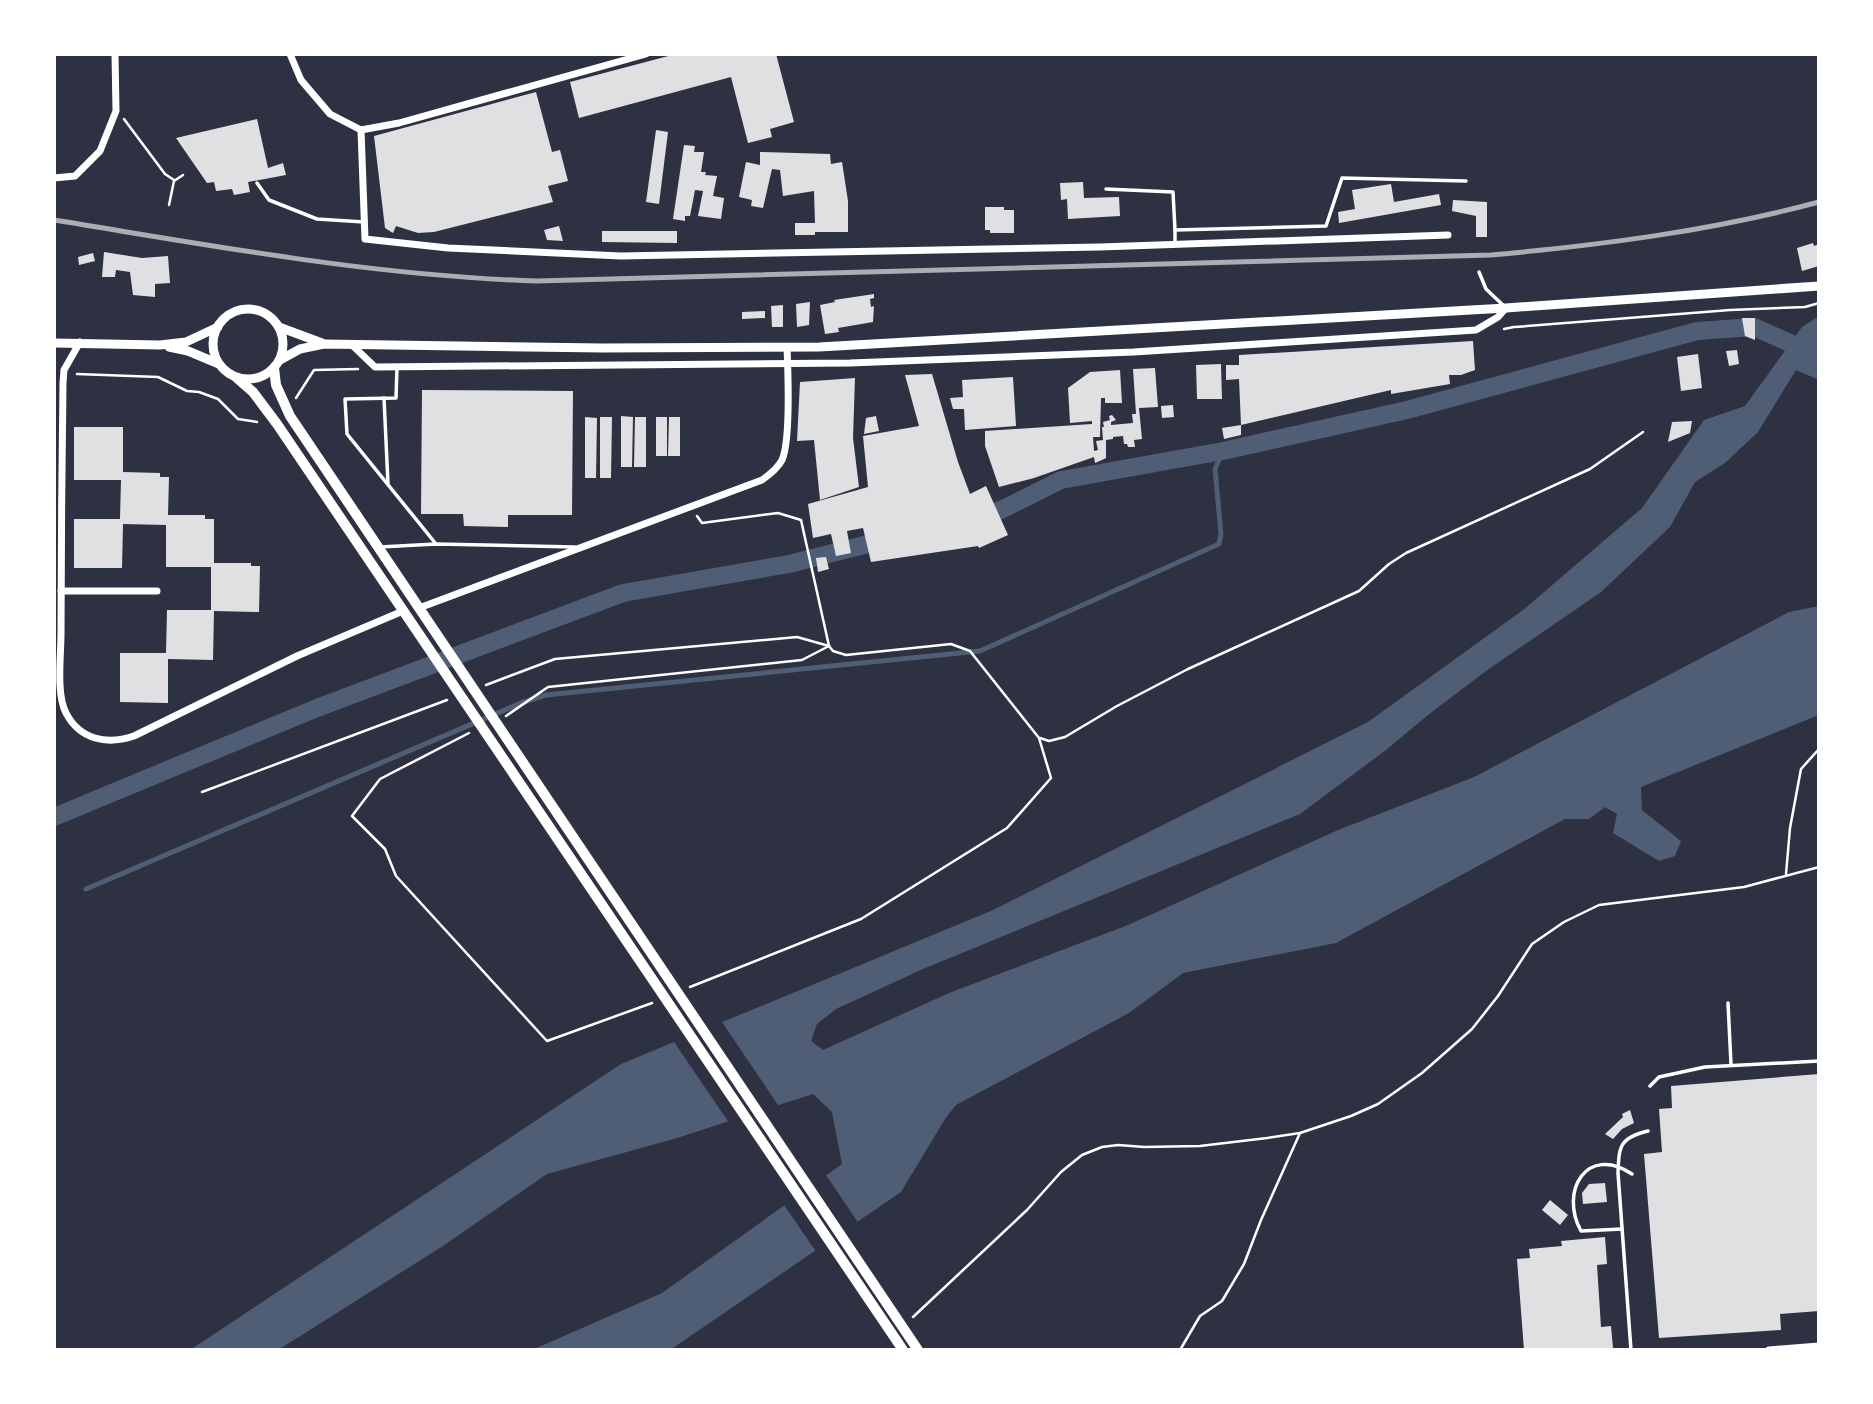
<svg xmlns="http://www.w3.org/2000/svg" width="1873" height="1404" viewBox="0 0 1873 1404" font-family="'Roboto Condensed',sans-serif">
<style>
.water{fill:#4f5d75}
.pier{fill:#2d3142}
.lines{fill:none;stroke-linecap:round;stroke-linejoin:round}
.stream{stroke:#4f5d75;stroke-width:5}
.canal{stroke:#4f5d75;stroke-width:18}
.building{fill:#e0e0e3}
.path{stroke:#fff;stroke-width:2.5}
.service{stroke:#fff;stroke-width:3.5}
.minor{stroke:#fff;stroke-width:7}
.tertiary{stroke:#fff;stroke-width:9}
.secondary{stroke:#fff;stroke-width:10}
.rail{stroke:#abadb3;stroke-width:5}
</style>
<rect width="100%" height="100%" fill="#2d3142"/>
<polygon class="water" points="1819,316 1819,380 1796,370 1758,432 1725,463 1695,482 1670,527 1601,592 1486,671 1428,715 1386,750 1300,814 923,969 836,1009 817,1024 811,1041 823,1050 949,993 1128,925 1338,830 1474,777 1789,612 1819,606 1819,715 1641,787 1642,810 1681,841 1675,856 1659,861 1613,833 1617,814 1605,807 1589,819 1565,819 1336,943 1183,973 1129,1013 956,1105 945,1119 901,1192 670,1350 532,1350 662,1293 842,1164 832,1112 813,1094 674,1139 547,1174 443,1246 278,1350 190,1350 621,1064 993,910 1368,722 1523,610 1642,508 1704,420 1745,406 1802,327"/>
<g class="pier">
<polygon points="720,1019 780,1108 730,1124 672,1039"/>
<polygon points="824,1172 859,1224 817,1253 782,1202"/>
</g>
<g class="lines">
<polyline class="stream" points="86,889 521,703 546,695 980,651 1219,544 1221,534 1215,469 1223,451"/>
<g class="canal">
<polyline points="976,517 1001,510 1061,480 1223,451 1407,410 1697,331 1754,327 1790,343"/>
<polyline points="54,817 317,708 623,593 789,564 888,539"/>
</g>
</g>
<g class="building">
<polygon points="676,54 776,54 794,122 770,129 772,137 748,143 731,77 579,118 570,82"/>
<polygon points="536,92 552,152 560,150 568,181 548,186 553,202 434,232 418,233 396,226 393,233 385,228 374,136"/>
<polygon points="257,119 268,168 283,163 286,175 248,182 250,192 234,195 232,189 216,191 214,182 207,183 176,138"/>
<polygon points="656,130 668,132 659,204 646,202"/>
<polygon points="684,145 695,146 694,152 704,152 701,172 706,172 705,175 717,176 713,196 724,198 721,219 698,216 703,191 695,190 690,216 685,216 685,221 673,219"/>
<polygon points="760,152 830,154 831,164 842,162 848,201 848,232 815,232 815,235 795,235 795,223 815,223 814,191 783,196 780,170 772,169 763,208 751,206 752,200 739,197 746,162 760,165"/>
<polygon points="1083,182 1084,198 1119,197 1120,216 1068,219 1067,199 1061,200 1060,183"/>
<polygon points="1391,184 1394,202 1439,194 1441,205 1339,223 1338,212 1355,209 1352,190"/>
<polygon points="1453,200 1487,202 1487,237 1476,237 1476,216 1452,211"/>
<polygon points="985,207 1004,207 1004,210 1014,210 1014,233 990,233 990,230 985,230"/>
<polygon points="559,226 563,241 547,240 544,230"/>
<polygon points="602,231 677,231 677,243 602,242"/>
<polygon points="1813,243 1814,246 1819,244 1819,266 1802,271 1797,248"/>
<polygon points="104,252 142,258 168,256 170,283 155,284 155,297 133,295 130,272 116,270 115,277 102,277"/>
<polygon points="93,253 95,261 79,265 78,257"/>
<polygon points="874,294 874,298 870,299 871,307 874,306 873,322 838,328 839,332 825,334 820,305 835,302 834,300"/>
<polygon points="810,302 809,325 797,327 796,304"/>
<polygon points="783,305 783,327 772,327 771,306"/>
<polygon points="765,311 765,318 742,319 742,312"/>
<polygon points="1742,318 1755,318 1755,340 1745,336"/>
<polygon points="1473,341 1475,370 1461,375 1449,375 1450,384 1391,394 1391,390 1241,425 1239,379 1226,380 1226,365 1239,365 1239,355"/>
<polygon points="1737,350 1739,364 1729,366 1726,351"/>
<polygon points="1698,354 1702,388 1681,391 1677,357"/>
<polygon points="1221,364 1222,399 1197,399 1196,365"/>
<polygon points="1155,368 1158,407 1139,408 1142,439 1134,440 1135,447 1128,447 1127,444 1124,444 1123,436 1113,437 1113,439 1106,440 1106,458 1102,460 1095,463 1094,457 1034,478 999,487 985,446 985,431 1092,424 1092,421 1070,423 1068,388 1090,372 1120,370 1122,403 1105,403 1105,398 1101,398 1100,437 1093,437 1094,451 1098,450 1096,441 1103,440 1102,427 1104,427 1103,422 1110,420 1109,416 1112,415 1116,420 1111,422 1111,425 1133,423 1132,414 1136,414 1133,369"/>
<polygon points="932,374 958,462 970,494 986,486 1008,535 979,548 978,546 871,562 863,528 847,531 851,553 836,556 831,534 813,538 808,504 868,487 863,436 919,426 905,375"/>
<polygon points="1013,377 1016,426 965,430 964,409 953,409 950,398 963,397 962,380"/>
<polygon points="855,378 853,438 859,487 820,500 814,440 797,441 800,382"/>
<polygon points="422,390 573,391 572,515 508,515 508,527 464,526 463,514 421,514"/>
<polygon points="1173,405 1174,417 1162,418 1161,406"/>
<polygon points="621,416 633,417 632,467 621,467"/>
<polygon points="876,416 879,431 864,434 866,418"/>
<polygon points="585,417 597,418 596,478 585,478"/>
<polygon points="600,417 612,417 611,478 600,478"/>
<polygon points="635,417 646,417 646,467 634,467"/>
<rect x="656" y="417" width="11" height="39"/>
<polygon points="669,417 680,417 680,456 668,456"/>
<polygon points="1692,421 1690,433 1668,442 1672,422"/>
<polygon points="1241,425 1241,435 1224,439 1222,428"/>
<polygon points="74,427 123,427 123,472 160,473 160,477 169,477 168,515 205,515 205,519 214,519 214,563 251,563 251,566 260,566 259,612 214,611 213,660 168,659 168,703 120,702 120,653 166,653 167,610 211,610 211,567 166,567 166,525 123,524 122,568 74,568 74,519 120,519 121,480 74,480"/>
<polygon points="826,557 829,569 818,572 816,558"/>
<polygon points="1819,1074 1819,1311 1780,1314 1781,1330 1659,1338 1644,1154 1662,1152 1659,1109 1672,1108 1671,1086"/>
<polygon points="1630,1110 1634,1123 1622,1129 1613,1139 1605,1134 1623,1117 1622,1114"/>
<polygon points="1605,1183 1607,1202 1583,1204 1582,1193 1589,1184"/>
<polygon points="1550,1200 1568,1215 1560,1225 1542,1210"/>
<polygon points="1605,1237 1607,1264 1597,1265 1601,1327 1611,1326 1613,1348 1524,1350 1517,1259 1530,1258 1529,1249 1562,1246 1561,1241"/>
</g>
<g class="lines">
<g class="path">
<polyline points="124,119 165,174 174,180"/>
<polyline points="169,205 174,181 183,175"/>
<polyline points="1515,327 1730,310 1805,307 1819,303"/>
<polyline points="1504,329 1514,327"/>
<polyline points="77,374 158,377 187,391 199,392 218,399 238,419 257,422"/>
<polyline points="296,398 314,370 358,369"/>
<polyline points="697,516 702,523 778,513 801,520 829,646"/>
<polyline points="486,685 555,659 797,637 829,646 833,651 846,655 951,644 970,651 1039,738 1051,778 1007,828 861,919 690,987"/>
<polyline points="506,716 548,687 802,660 829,646"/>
<polyline points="469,733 380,779 352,816 385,849 396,876 547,1041 652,1003"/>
<polyline points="1040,738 1049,741 1065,737 1117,706 1188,669 1359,591 1389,564 1406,553 1590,469 1643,432"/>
<polyline points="202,792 447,700"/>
<polyline points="1786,874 1790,828 1801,769 1819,749"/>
<polyline points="913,1317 1027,1210 1061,1172 1082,1155 1102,1147 1118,1145 1144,1147 1200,1146 1267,1138 1300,1133 1351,1116 1378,1104 1422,1073 1472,1029 1498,996 1532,944 1564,922 1599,905 1744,887 1819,867"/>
<polyline points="1180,1350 1200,1316 1222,1301 1244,1264 1261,1220 1300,1133"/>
</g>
<g class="service">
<polyline points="257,183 269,200 317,219 364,222"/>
<polyline points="1106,189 1173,192 1175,230 1326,226 1342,178 1466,181"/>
<polyline points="1175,230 1175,245"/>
<polyline points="1479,272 1486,289 1505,307"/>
<polyline points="397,367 396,398 345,399 347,434 436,544"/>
<polyline points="384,398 388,484"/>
<polyline points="380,547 436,544 575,547"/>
<polyline points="1728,1003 1731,1064"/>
<polyline points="1650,1086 1659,1077 1705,1067 1819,1061"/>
<path d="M 1622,1229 L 1581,1231 C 1559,1191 1587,1144 1632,1174"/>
<path d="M 1631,1350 L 1618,1173 C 1619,1145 1620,1138 1648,1131"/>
</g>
<g class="minor">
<polyline points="290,54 301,80 330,114 361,130 399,123 646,54"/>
<polyline points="361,130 365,239 448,248 621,256 1100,247 1448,235"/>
<polyline points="54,178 75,176 100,151 116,111 115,54"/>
<path d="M 80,342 L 64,370 L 63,383 C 62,467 61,550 61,634 C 61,655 56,695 66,713 C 80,740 107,745 134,736 L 297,656 L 403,611"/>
<polyline points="352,345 375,367 850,363 1134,352 1476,330 1498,317 1506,308"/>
<polyline points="61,591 157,591"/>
<path d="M 419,608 L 762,480 C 769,475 778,468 782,460 C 791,440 788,371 787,347"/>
<polyline points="1769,1350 1819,1346"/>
</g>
<g class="tertiary">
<circle cx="248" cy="344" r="35"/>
<polyline points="279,327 322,343"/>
<polyline points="54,343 160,345 186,342 218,327"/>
<polyline points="169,347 188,351 219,364"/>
<polyline points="280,360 300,349 324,344 603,348 819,347 1506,308 1819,286"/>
</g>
<g class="secondary">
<polyline points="274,368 276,385 290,416 918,1350"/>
<polyline points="237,378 253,392 277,424 903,1350"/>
</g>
<path class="rail" d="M 54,220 C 215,246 374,276 537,281 L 1491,255 C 1601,245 1711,231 1819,202"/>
</g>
<rect width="1873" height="1404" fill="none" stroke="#ffffff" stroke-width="112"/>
</svg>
